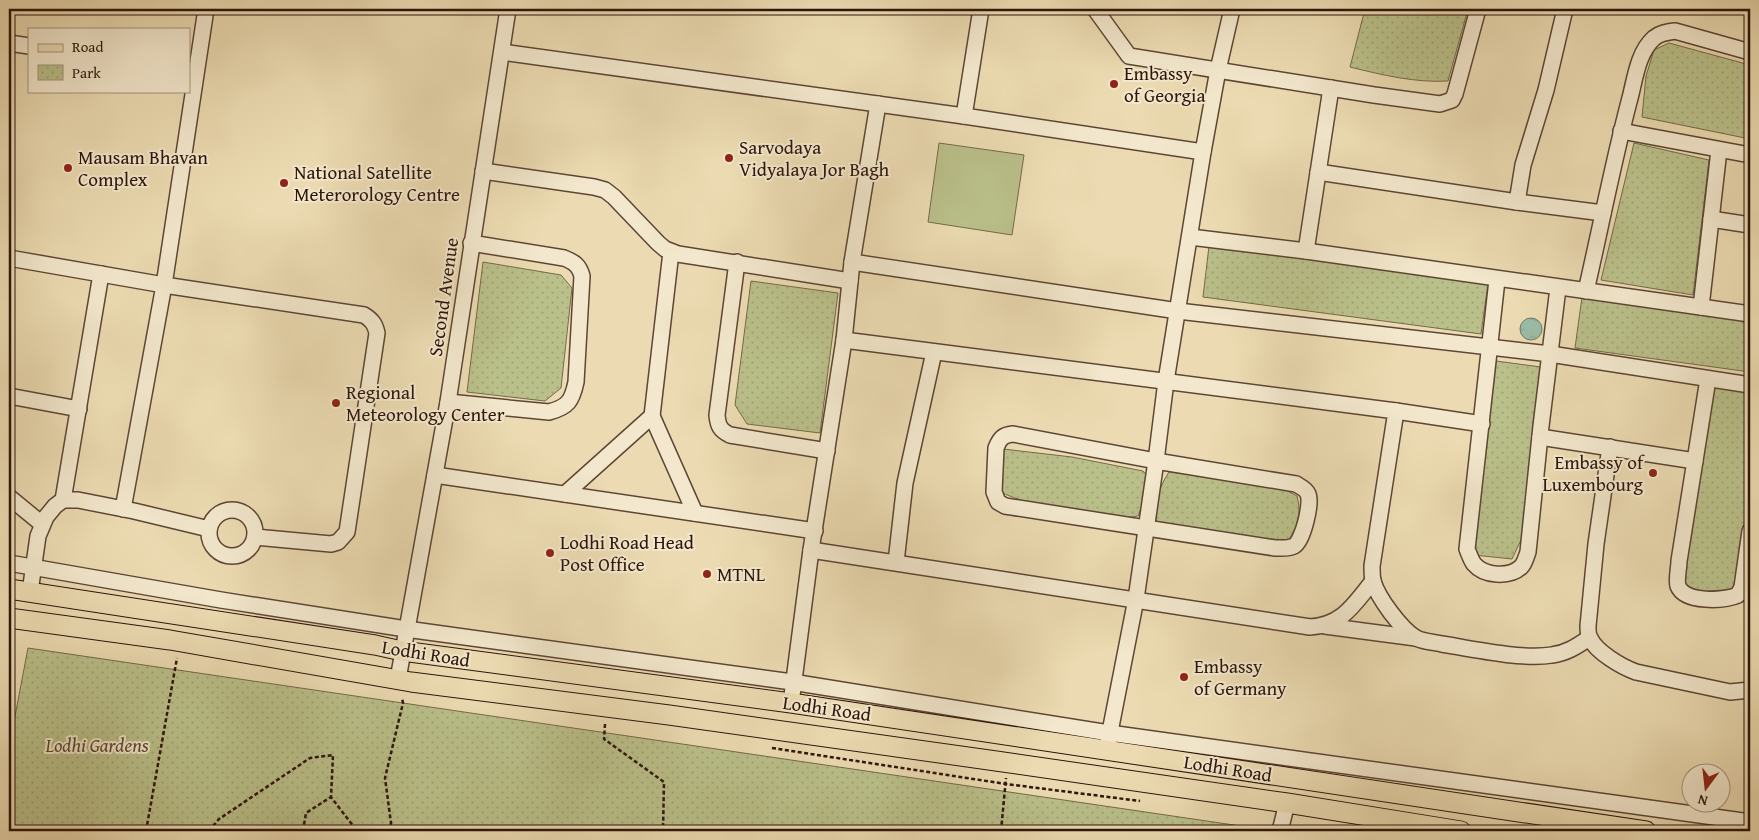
<svg xmlns="http://www.w3.org/2000/svg" width="1759" height="840" viewBox="0 0 1759 840" font-family="'Gentium Book Plus',serif">
<style>
.grass{fill:#bac08a;stroke:#746a4a}
.park{fill:url(#park-dots);stroke:#746a4a}
.water{fill:url(#water-ripples);stroke:#6e7969}
.lines{fill:none;stroke-linecap:round;stroke-linejoin:round}
.minor-casing{stroke:#5d4635;stroke-width:18}
.major-casing{stroke:#2d140b;stroke-width:21}
.path{stroke:#2d140b;stroke-width:2.5;stroke-dasharray:4 2.5;stroke-linecap:butt}
.minor{stroke:#f3e8cd;stroke-width:15}
.major{stroke:#ecdbb2;stroke-width:19}
.poi-dot{fill:#8f2418;stroke:#f3e8cd;stroke-width:2}
.labels{text-anchor:middle;stroke-width:4;stroke-linejoin:round;paint-order:stroke}
.poi-label{font-size:19px;fill:#2d140b;stroke:#f3e8cd;text-anchor:start}
.street-label{font-size:19px;fill:#2d140b;stroke:#f3e8cd}
.park-label{font-size:19px;font-style:italic;fill:#574831;stroke:#f3e8cd}
</style>
<defs>
<pattern id="park-dots" width="8" height="8" patternUnits="userSpaceOnUse" patternTransform="scale(1.25)"><rect width="8" height="8" fill="#bac08a"/><path d="M2 2h.1M6 6h.1" fill="none" stroke="#a0a476" stroke-width="1.8" stroke-linecap="round"/></pattern>
<pattern id="water-ripples" width="26" height="14" patternUnits="userSpaceOnUse" patternTransform="scale(1.25)"><rect width="26" height="14" fill="#9abca7"/><path d="M2 4q2-2 4 0t4 0M15 11q2-2 4 0t4 0" fill="none" stroke="#85a18e"/></pattern>
</defs>
<rect width="100%" height="100%" fill="#ecdbb2"/>
<filter id="stains"><feTurbulence type="fractalNoise" baseFrequency=".004" numOctaves="4"/><feColorMatrix values="0 0 0 0 .2 0 0 0 0 .09 0 0 0 0 .02 0 0 0 .5 -.17"/></filter>
<radialGradient id="worn" r=".72"><stop offset=".6" stop-color="#630" stop-opacity="0"/><stop offset="1" stop-color="#630" stop-opacity=".3"/></radialGradient>
<polygon class="grass" points="939,143 1024,155 1012,235 928,222"/>
<g class="park">
<path d="M 1365,9 L 1468,9 L 1448,81 C 1416,83 1382,75 1350,67 Z"/>
<polygon points="1669,43 1750,65 1750,139 1642,117 1646,76 1654,50"/>
<polygon points="1634,143 1709,160 1693,295 1601,280"/>
<polygon points="1209,246 1488,283 1481,334 1203,297"/>
<polygon points="483,262 561,275 572,288 561,388 545,401 467,392"/>
<polygon points="751,281 838,293 820,433 747,424 735,405"/>
<polygon points="1582,297 1750,321 1750,372 1575,348"/>
<polygon points="1496,361 1541,367 1522,538 1512,559 1474,555"/>
<path d="M 1712,385 L 1750,392 L 1750,498 L 1736,590 C 1714,593 1704,595 1683,584 Z"/>
<path d="M 1003,449 L 1072,457 L 1143,471 L 1148,477 L 1144,500 L 1138,516 L 1125,518 C 1082,512 1038,510 998,491 Z"/>
<path d="M 1169,472 L 1212,477 L 1284,489 L 1297,496 C 1302,516 1297,525 1288,542 L 1282,543 L 1156,522 C 1153,505 1160,485 1169,472 Z"/>
<polygon points="28,648 1268,830 1267,831 9,831 9,748"/>
</g>
<circle class="water" cx="1531" cy="329" r="11"/>
<g class="lines">
<defs>
<g id="minor">
<polyline points="1095,9 1129,56 1374,95 1440,104 1452,100 1455,94 1478,9"/>
<polyline points="9,43 29,46"/>
<polyline points="502,52 964,116 1203,152"/>
<polyline points="964,116 981,9"/>
<polyline points="1621,131 1750,155"/>
<polyline points="483,171 594,187 605,190 614,197 658,243 665,249 678,254 850,281"/>
<polyline points="1318,172 1517,202 1603,213"/>
<polyline points="1517,202 1523,165 1546,90 1565,9"/>
<polyline points="1711,219 1750,225"/>
<polyline points="1190,237 1306,251 1750,314"/>
<polyline points="1306,251 1331,88"/>
<path d="M 9,258 L 164,285 L 364,315 C 372,320 375,324 377,333 L 347,532 L 338,542 L 331,544 L 255,537"/>
<path d="M 737,262 L 717,415 C 718,426 720,430 730,435 L 827,451"/>
<polyline points="852,262 1178,311 1550,354 1750,385"/>
<path d="M 1497,280 L 1467,549 C 1469,554 1471,560 1474,564 C 1484,576 1509,578 1521,567 C 1525,563 1526,557 1528,552 L 1541,426 L 1558,288"/>
<path d="M 1586,291 C 1601,226 1613,162 1630,98 C 1635,79 1638,52 1654,38 C 1660,33 1667,32 1675,31 L 1750,52"/>
<polyline points="1701,307 1719,150"/>
<path d="M 844,340 L 1396,411 L 1372,566 C 1372,570 1372,576 1373,581 C 1378,598 1401,629 1416,638 C 1424,642 1434,642 1442,644 C 1472,649 1523,660 1552,655 C 1567,653 1577,646 1589,638"/>
<path d="M 1708,379 L 1679,561 C 1679,568 1676,580 1678,586 C 1685,603 1724,601 1738,595 L 1742,587 L 1750,531"/>
<polyline points="9,396 79,409"/>
<path d="M 448,402 L 549,412 C 568,407 572,401 576,382 L 582,276 C 579,265 574,262 564,258 L 471,243"/>
<polyline points="1396,411 1482,424"/>
<polyline points="652,416 695,513"/>
<path d="M 1013,434 L 1156,461 L 1296,484 C 1301,487 1306,489 1308,494 C 1312,503 1303,541 1294,546 C 1288,549 1281,548 1275,548 L 1005,506 L 998,502 L 994,492 L 996,448 C 1000,438 1003,435 1013,434 Z"/>
<polyline points="1540,437 1695,461"/>
<path d="M 1610,447 L 1596,544 L 1588,626 C 1588,629 1588,635 1590,638 C 1596,652 1622,667 1636,672 L 1730,692 L 1750,690"/>
<polyline points="435,475 815,531"/>
<polyline points="565,494 652,416 671,252"/>
<polyline points="9,497 42,524"/>
<polyline points="63,500 101,274"/>
<polyline points="123,509 164,285 206,9"/>
<circle cx="232" cy="533" r="23"/>
<path d="M 811,550 L 1310,627 C 1343,625 1354,604 1373,581"/>
<polyline points="896,562 905,483 934,352"/>
<polyline points="9,563 221,600 406,629 792,682 1109,733 1750,822"/>
<polyline points="30,592 38,536 46,517 55,506 63,500 78,500 134,511 209,529"/>
<polyline points="1325,626 1416,638"/>
<polyline points="398,679 448,402 508,9"/>
<polyline points="791,703 811,550 844,340 852,262 878,104"/>
<polyline points="1108,742 1136,599 1156,461 1166,381 1203,152 1218,70 1232,9"/>
<polyline points="1280,831 1287,803"/>
</g>
<g id="major">
<polyline points="9,589 375,645 402,651 791,703 1646,831"/>
<polyline points="9,618 170,640 411,682 669,715 996,761 1287,803 1461,831"/>
</g>
</defs>
<use href="#minor" class="minor-casing"/>
<use href="#major" class="major-casing"/>
<g class="path">
<polyline points="605,724 604,739 664,782 663,831"/>
<polyline points="772,748 1006,784 1140,801"/>
<polyline points="146,831 177,658"/>
<polyline points="209,831 219,819 310,758 333,755 331,797 357,831"/>
<polyline points="303,831 306,813 331,797"/>
<polyline points="389,831 391,823 385,778 403,703 402,698"/>
<polyline points="1001,831 1006,778"/>
<polyline points="1110,831 1111,829"/>
</g>
<use href="#minor" class="minor"/>
<use href="#major" class="major"/>
</g>
<g class="poi-dot">
<circle cx="1114" cy="84" r="5"/>
<circle cx="729" cy="158" r="5"/>
<circle cx="68" cy="168" r="5"/>
<circle cx="284" cy="183" r="5"/>
<circle cx="336" cy="403" r="5"/>
<circle cx="1653" cy="473" r="5"/>
<circle cx="550" cy="553" r="5"/>
<circle cx="707" cy="574" r="5"/>
<circle cx="1184" cy="677" r="5"/>
</g>
<g class="labels">
<g class="poi-label">
<text x="1124" y="80">Embassy<tspan x="1124" dy="22">of Georgia</tspan></text>
<text x="739" y="154">Sarvodaya<tspan x="739" dy="22">Vidyalaya Jor Bagh</tspan></text>
<text x="78" y="164">Mausam Bhavan<tspan x="78" dy="22">Complex</tspan></text>
<text x="294" y="179">National Satellite<tspan x="294" dy="22">Meterorology Centre</tspan></text>
<text x="346" y="399">Regional<tspan x="346" dy="22">Meteorology Center</tspan></text>
<text x="1643" y="469" text-anchor="end">Embassy of<tspan x="1643" dy="22">Luxembourg</tspan></text>
<text x="560" y="549">Lodhi Road Head<tspan x="560" dy="22">Post Office</tspan></text>
<text x="717" y="581">MTNL</text>
<text x="1194" y="673">Embassy<tspan x="1194" dy="22">of Germany</tspan></text>
</g>
<g class="street-label">
<text transform="translate(443 297) rotate(-82)" y="7">Second Avenue</text>
<text transform="translate(426 653) rotate(9)" y="7">Lodhi Road</text>
<text transform="translate(827 708) rotate(8)" y="7">Lodhi Road</text>
<text transform="translate(1228 768) rotate(9)" y="7">Lodhi Road</text>
</g>
<g class="park-label">
<text x="97" y="752">Lodhi Gardens</text>
</g>
</g>
<rect width="1759" height="840" fill="none" stroke="#ecdbb2" stroke-width="30"/>
<rect x="10" y="10" width="1739" height="820" fill="none" stroke="#2d140b" stroke-width="2.5"/>
<rect x="15" y="15" width="1729" height="810" fill="none" stroke="#2d140b"/>
<rect x="28" y="28" width="162" height="65" fill="#f3e8cd" stroke="#a4937f"/>
<rect x="38" y="44" width="25" height="8" fill="#ecdbb2" stroke="#a4937f"/>
<text x="72" y="52" font-size="15" fill="#2d140b">Road</text>
<rect x="38" y="65" width="25" height="15" fill="url(#park-dots)" stroke="#a4937f"/>
<text x="72" y="78" font-size="15" fill="#2d140b">Park</text>
<g transform="translate(1706 788) rotate(195)"><circle r="24" fill="#f3e8cd" stroke="#a4937f"/>
<path d="M0-4L9 19L0 12L-9 19Z" fill="#8f2418"/>
<text y="-8" font-size="14" font-weight="bold" text-anchor="middle" fill="#2d140b">N</text>
</g>
<rect width="100%" height="100%" filter="url(#stains)"/>
<rect width="100%" height="100%" fill="url(#worn)"/>
</svg>
